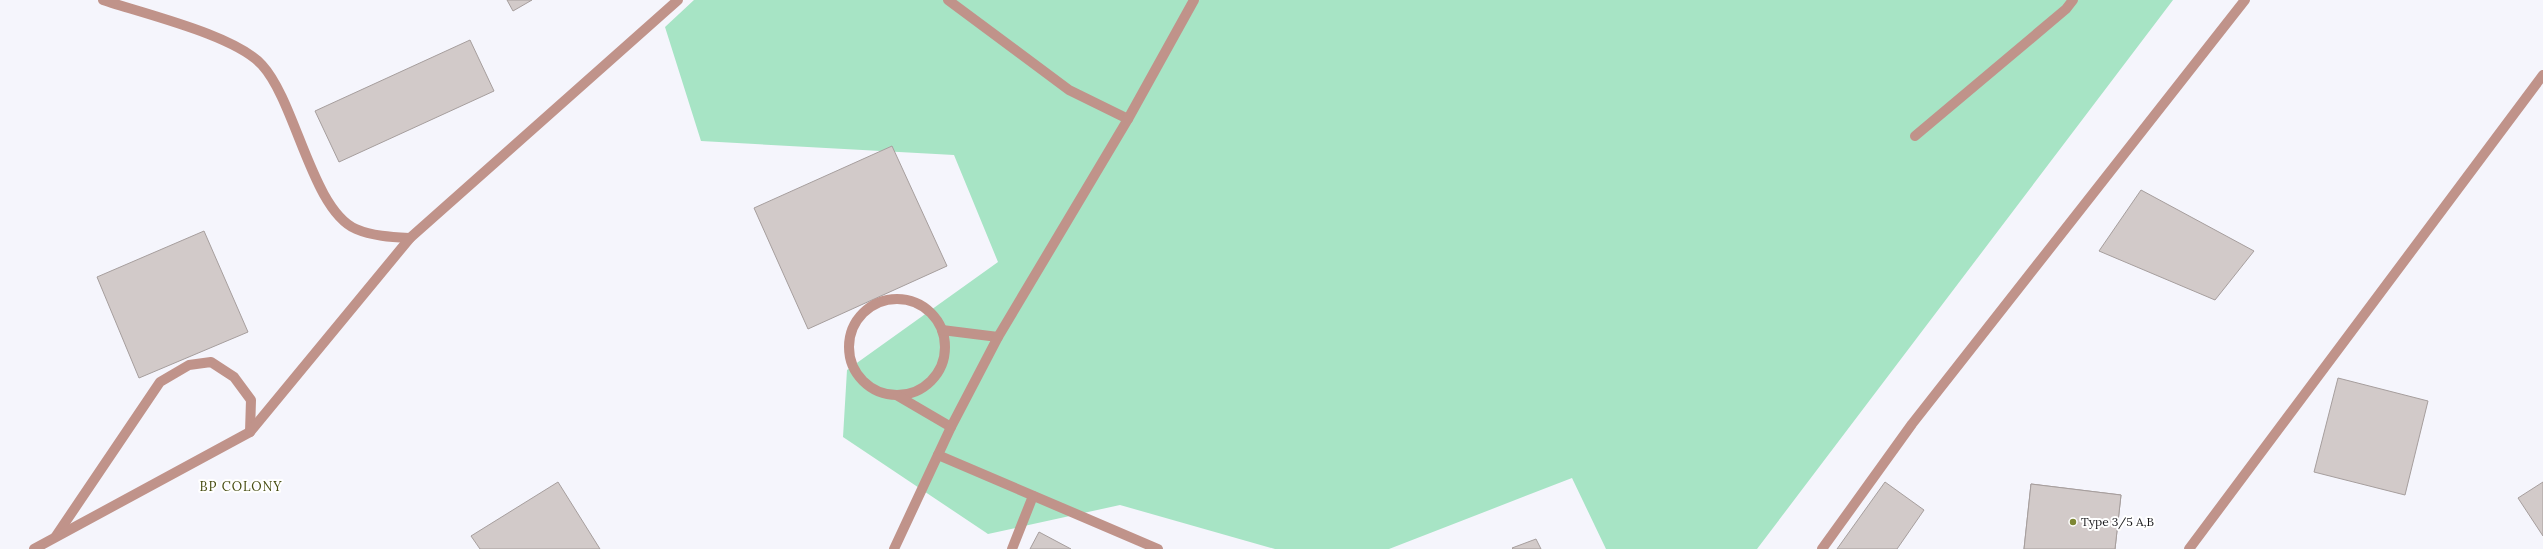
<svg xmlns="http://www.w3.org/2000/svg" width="2543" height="549" viewBox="0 0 2543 549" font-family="Lora,serif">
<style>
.green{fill:#a7e4c5}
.building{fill:#d2cac9;stroke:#a69e9d}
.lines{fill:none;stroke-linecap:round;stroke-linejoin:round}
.minor{stroke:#c0938a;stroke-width:10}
.poi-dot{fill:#7e8734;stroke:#fff;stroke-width:1.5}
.labels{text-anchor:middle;stroke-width:4;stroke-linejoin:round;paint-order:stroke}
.poi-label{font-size:12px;fill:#19191c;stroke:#fff;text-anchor:start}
.neighbourhood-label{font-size:13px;letter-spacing:1px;fill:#474d12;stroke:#fff}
</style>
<rect width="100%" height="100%" fill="#f5f5fc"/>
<polygon class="green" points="694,0 2173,0 1757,549 1606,549 1572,478 1389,549 1275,549 1120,505 988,534 843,437 847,370 998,262 954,155 701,141 665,27"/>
<g class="building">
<polygon points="507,0 532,0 513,11"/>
<polygon points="470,40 494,91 339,162 315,111"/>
<polygon points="892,146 947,266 808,329 754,208"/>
<polygon points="2141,190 2254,251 2215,300 2099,251"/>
<polygon points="204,231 248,332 139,378 97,277"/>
<polygon points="2338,378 2428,401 2405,495 2314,472"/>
<polygon points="558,482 600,549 480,549 471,536"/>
<polygon points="1885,482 1924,510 1897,549 1837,549"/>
<polygon points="2543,482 2543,536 2518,498"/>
<polygon points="2031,484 2121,495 2115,549 2024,549"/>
<polygon points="2031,484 2121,495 2115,549 2024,549"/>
<polygon points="1039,532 1071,549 1030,549"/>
<polygon points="1536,539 1541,549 1513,549 1512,548"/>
</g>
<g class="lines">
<g class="minor">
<path d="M 103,0 C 144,14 235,35 262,65 C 296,102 312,210 356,229 C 372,236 392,237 410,238"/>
<polyline points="948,0 1069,90 1128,119"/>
<polyline points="1915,136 2066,9 2073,0"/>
<circle cx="897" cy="347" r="48"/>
<polyline points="942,330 998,337"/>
<polyline points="898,396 951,427"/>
<polyline points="938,455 1158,549"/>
<polyline points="56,536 160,382 189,365 211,362 234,377 251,400 250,432"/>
<polyline points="34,549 250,432 410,238 678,0"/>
<polyline points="894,549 951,427 998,337 1128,119 1194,0"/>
<polyline points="1012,549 1033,496"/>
<polyline points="1822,549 1912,424 2245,0"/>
<polyline points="2189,549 2543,75"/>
</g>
</g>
<circle class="poi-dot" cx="2073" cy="522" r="4"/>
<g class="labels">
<g class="poi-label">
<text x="2081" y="526">Type 3/5 A,B</text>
</g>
<g class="neighbourhood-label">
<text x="241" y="491">BP COLONY</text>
</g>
</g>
</svg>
